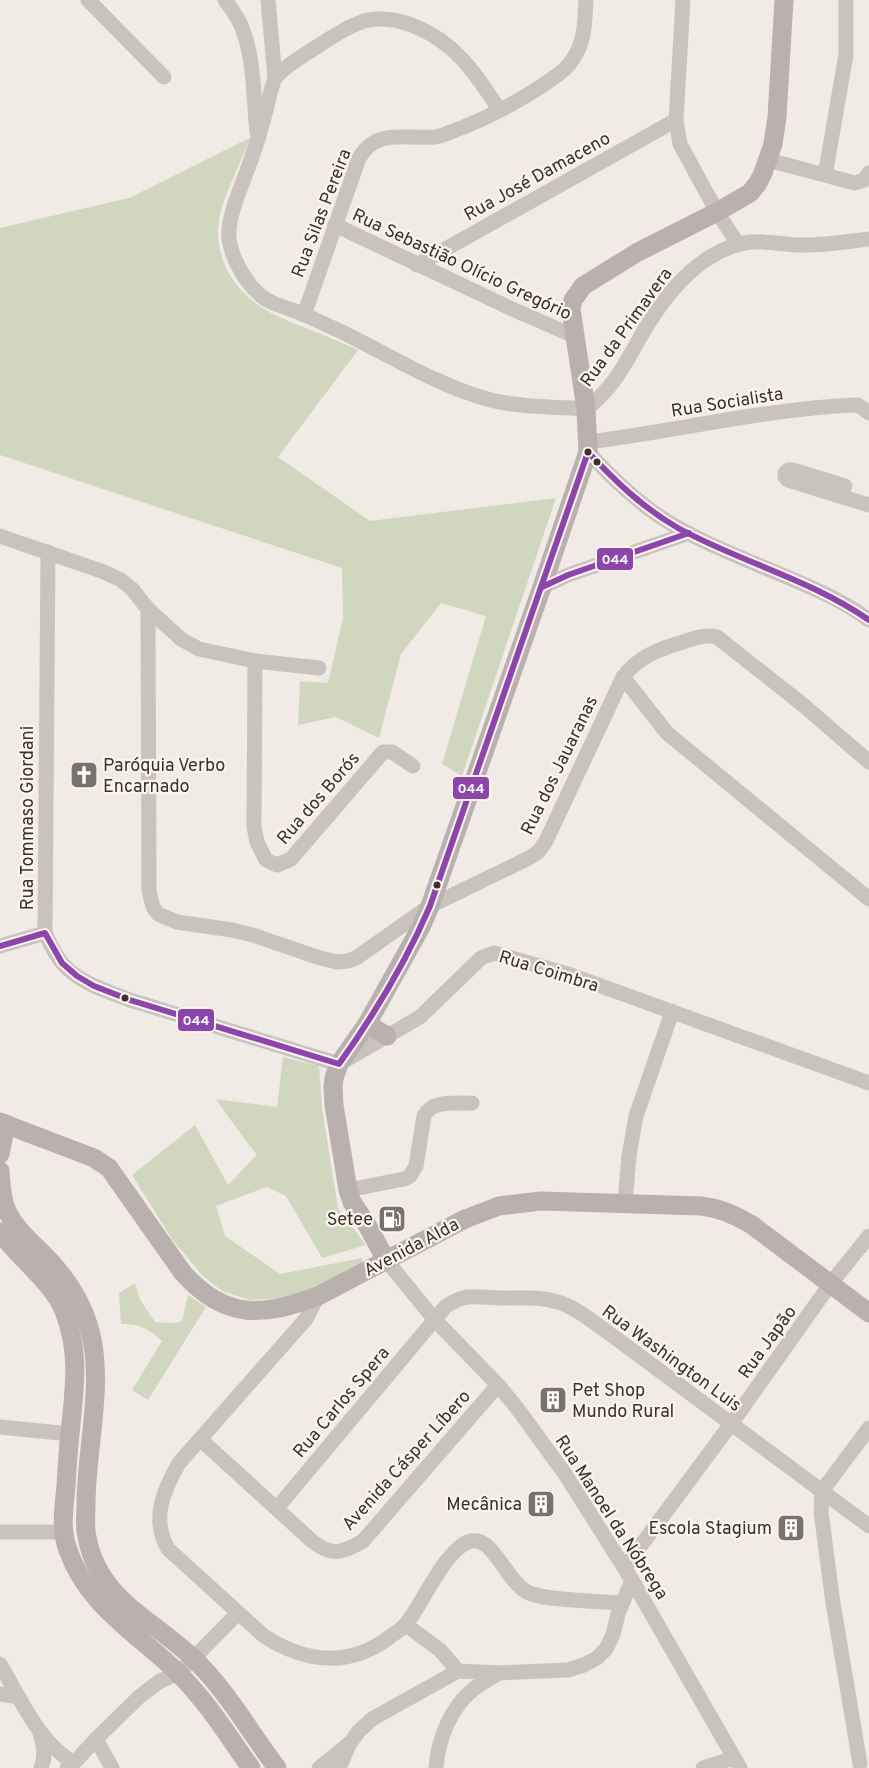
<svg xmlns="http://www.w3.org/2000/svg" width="869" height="1768" viewBox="0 0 869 1768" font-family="Overpass,sans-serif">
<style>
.green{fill:#d1d6bf}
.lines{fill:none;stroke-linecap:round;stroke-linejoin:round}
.minor{stroke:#c9c3be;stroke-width:15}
.major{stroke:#b8b1ad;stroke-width:19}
.bus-1-casing{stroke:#fbf5ee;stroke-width:10}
.bus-1{stroke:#8e44ad;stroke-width:6}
.bus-dot{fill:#3b302b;stroke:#fbf5ee;stroke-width:2}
.labels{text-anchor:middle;stroke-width:4.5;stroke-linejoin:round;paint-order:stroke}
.street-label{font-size:18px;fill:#3b302b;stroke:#fbf5ee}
.poi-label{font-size:18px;fill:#3b302b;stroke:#fbf5ee;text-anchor:end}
.line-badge{stroke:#fbf5ee;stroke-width:2}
.badge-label{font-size:14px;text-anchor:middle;font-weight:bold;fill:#fff}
</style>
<rect width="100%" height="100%" fill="#f0ebe5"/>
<g class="green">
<path d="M 251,137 C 242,159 231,181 223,204 C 207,252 232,295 277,316 C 303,328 331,337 358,350 L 278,457 L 370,521 L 556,498 L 462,776 L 442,764 L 486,616 L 441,603 L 401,654 L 379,738 L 336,717 L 298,725 L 300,681 L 328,683 L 343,618 L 342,568 L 0,455 L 0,228 L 129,198 Z"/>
<polygon points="283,1057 319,1066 322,1108 338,1208 366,1245 322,1258 286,1196 267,1187 216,1206 225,1236 280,1274 362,1258 362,1267 318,1287 284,1298 250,1300 222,1291 203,1276 172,1239 132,1175 195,1125 228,1185 257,1155 229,1118 216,1099 277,1107"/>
<path d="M 135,1283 L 140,1300 L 155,1322 L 174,1323 L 182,1321 L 188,1295 L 206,1307 L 148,1400 L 132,1390 L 162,1341 C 148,1328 140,1324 121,1324 L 119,1293 Z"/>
</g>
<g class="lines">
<g class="minor">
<polyline points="88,0 164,77"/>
<path d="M 225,0 C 230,7 236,15 240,23 C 255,56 253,97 257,132"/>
<polyline points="268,0 275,78"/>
<polyline points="683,0 676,120 680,144 717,212 738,244"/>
<path d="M 499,109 C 487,92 476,73 460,57 C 438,34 401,14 368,20 C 352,24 335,35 321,44 C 308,53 287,64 276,77 C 271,84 268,105 265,114 C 260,133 255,150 248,168 C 241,188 227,217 229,239 C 231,253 239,270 248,282 C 253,289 259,295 267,300 C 278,306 291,309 303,314 C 316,320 329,326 342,332 C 387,354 439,386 487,399 C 515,407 556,407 586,409 C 619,384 629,354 650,321 C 671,288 701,254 740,244 C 758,239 779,244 797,245 C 821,246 845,242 869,239"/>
<polyline points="768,160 855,183 864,180 869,173"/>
<polyline points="825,175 846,55 846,0"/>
<polyline points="335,225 510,308 574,336"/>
<polyline points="417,265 676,120"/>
<path d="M 304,315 L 359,158 C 378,127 405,140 435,137 C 445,135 455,130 464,127 C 497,113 531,95 560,73 C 567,68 573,60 577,52 C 585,37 585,17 586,0"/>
<path d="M 588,442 C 677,431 765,409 855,405 L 858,405 L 869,413"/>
<path d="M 588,452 C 607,473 627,492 649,509 C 684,535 728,552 768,569 C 803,584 838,597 869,620"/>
<polyline points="845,486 793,470 788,470 785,473 785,477 788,480 869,505"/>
<polyline points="0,536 104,572 121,580 132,589 148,609 181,639 199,649 255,661 319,668"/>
<path d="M 48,552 L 45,933 C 50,944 55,954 62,963 C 79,983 107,991 130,1000 L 339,1064 L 420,1017 L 481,958 L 494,953 L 568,974 L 869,1083"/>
<polyline points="542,587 568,575 689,533"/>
<path d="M 148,609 L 149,891 L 153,907 L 158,914 L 177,922 L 232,930 L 253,935 L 317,957 L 337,962 L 348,961 L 356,958 L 430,906 L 529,858 L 538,852 L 546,841 L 623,677 C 638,657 659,649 683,642 C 694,638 706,634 717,637 L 802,704 L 869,762"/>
<polyline points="255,661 254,827 257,842 266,860 277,865 291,859 383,752 392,752 413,766"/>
<polyline points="623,677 667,733 869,899"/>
<polyline points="0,946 45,933"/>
<path d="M 348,1190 L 404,1179 L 410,1176 L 416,1166 L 424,1116 C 433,1099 455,1104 472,1103"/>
<polyline points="625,1203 629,1156 636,1116 672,1012"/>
<polyline points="386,1260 435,1320 498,1385 517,1408 565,1474 632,1580 740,1768"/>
<path d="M 318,1296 L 306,1319 L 179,1463 C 163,1491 151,1519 168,1549 L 264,1636 C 306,1663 350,1668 391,1636 C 396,1632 402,1629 406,1624 C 422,1605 446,1547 471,1541 C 493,1536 506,1581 527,1592 C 544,1601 600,1601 622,1603"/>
<polyline points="0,1427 70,1434"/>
<path d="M 200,1439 L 312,1541 C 332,1557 342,1553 363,1541 L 498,1385"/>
<path d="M 277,1508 L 446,1306 C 453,1302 459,1298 467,1297 C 478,1296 490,1298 502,1298 C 524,1298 545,1296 566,1305 C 584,1313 601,1328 617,1339 L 869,1526"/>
<polyline points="0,1532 63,1532"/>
<polyline points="625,1567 731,1424 831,1283 869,1236"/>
<polyline points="406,1625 440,1650 458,1671"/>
<path d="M 0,1664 C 20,1698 38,1742 74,1763"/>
<polyline points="0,1694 19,1697"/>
<path d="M 40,1733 C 44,1745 46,1756 41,1768"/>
<polyline points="96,1739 112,1768"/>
<polyline points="860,1764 833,1603 821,1512 822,1491 869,1428"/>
<polyline points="67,1768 74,1763 96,1739 139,1697 160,1681 179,1673 238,1613"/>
<polyline points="319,1768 351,1742 358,1732 372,1719 458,1671 499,1673 568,1670 584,1665 597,1658 606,1649 613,1635 618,1614 632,1580"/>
<polyline points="339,1768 349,1745"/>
<path d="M 436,1768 C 438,1739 451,1706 475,1688 C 483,1682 491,1678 499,1673"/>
<polyline points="703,1768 733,1758"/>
</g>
<g class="major">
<polyline points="367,1024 387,1036"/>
<path d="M 0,1122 L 94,1158 L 109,1168 L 183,1273 C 225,1320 263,1317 318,1296 L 465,1219 L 499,1206 L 541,1201 L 701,1206 C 720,1208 736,1215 752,1225 L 869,1313"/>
<polyline points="0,1154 6,1124"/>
<path d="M 0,1171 C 1,1186 2,1202 9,1215 C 17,1230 29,1240 41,1252 C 62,1272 79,1296 88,1324 C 106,1379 86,1447 86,1504 C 86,1513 85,1522 86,1531 C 95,1599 152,1618 195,1660 C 227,1691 250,1732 277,1768"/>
<path d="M 0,1232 C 18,1257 53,1283 64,1311 C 81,1355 74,1389 70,1434 C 68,1451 67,1469 66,1486 C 64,1508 60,1529 68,1550 C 87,1606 140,1635 180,1675 C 208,1703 228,1736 251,1768"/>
<polyline points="386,1260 366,1223 352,1202 348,1190 334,1105 333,1087 334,1078 339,1064 367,1024 421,927 430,906 542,587 588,452 586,409 571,309 573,300 583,286 638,252 717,212 750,193 758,183 763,173 773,144 777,117 784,0"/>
</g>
<defs>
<g id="bus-1">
<polyline points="542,587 568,575 689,533"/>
<path d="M 0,946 L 45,933 L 62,963 L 77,976 L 94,986 L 130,1000 L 339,1064 C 374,1015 406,962 430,906 L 588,452 C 615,481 643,508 678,528 C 740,562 810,579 869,620"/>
</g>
</defs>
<use href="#bus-1" class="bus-1-casing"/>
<use href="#bus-1" class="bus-1"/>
</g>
<defs>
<symbol id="church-square" viewBox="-11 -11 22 22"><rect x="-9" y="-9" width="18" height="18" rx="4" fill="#7a716c" stroke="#fbf5ee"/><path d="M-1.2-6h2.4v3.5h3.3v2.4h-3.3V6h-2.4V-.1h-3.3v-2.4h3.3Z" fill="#fff"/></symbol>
<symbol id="fuel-square" viewBox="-11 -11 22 22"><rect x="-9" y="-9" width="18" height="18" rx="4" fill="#7a716c" stroke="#fbf5ee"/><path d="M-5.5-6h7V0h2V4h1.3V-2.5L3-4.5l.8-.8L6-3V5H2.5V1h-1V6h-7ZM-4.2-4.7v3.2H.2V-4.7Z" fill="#fff"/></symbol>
<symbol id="building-square" viewBox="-11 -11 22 22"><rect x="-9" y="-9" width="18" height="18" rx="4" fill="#7a716c" stroke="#fbf5ee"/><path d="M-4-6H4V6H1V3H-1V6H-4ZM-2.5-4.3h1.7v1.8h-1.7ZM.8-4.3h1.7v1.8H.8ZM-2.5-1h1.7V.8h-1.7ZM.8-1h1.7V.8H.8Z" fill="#fff"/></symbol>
</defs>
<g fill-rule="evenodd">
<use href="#church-square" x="68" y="759" width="32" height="32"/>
<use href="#fuel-square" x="376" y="1203" width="32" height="32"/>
<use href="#building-square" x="537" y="1384" width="32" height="32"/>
<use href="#building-square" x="525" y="1488" width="32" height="32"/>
<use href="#building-square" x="775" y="1512" width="32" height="32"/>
</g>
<g class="bus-dot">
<circle cx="588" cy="452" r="4.5"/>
<circle cx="597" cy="462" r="4.5"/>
<circle cx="437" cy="885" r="4.5"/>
<circle cx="125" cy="998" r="4.5"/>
</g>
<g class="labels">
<g class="street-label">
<text transform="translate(537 176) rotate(-29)" y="6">Rua José Damaceno</text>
<text transform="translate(321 213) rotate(-69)" y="6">Rua Silas Pereira</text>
<text transform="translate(462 264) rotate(25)" y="6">Rua Sebastião Olício Gregório</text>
<text transform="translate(626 327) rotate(-54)" y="6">Rua da Primavera</text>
<text transform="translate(727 402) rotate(-9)" y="6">Rua Socialista</text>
<text transform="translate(559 765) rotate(-64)" y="6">Rua dos Jauaranas</text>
<text transform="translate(318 798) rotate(-49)" y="6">Rua dos Borós</text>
<text transform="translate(27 818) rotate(-90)" y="6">Rua Tommaso Giordani</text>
<text transform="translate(549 971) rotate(17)" y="6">Rua Coimbra</text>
<text transform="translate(411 1247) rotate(-28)" y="6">Avenida Alda</text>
<text transform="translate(767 1342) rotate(-54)" y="6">Rua Japão</text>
<text transform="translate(672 1358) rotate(36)" y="6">Rua Washington Luis</text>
<text transform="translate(341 1402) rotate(-50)" y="6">Rua Carlos Spera</text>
<text transform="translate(406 1460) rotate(-48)" y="6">Avenida Cásper Líbero</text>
<text transform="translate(612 1517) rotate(57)" y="6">Rua Manoel da Nóbrega</text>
</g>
<g class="poi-label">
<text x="103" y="771" text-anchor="start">Paróquia Verbo<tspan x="103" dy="21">Encarnado</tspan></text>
<text x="373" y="1225">Setee</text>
<text x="572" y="1396" text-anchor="start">Pet Shop<tspan x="572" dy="21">Mundo Rural</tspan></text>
<text x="522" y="1510">Mecânica</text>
<text x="772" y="1534">Escola Stagium</text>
</g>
</g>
<g class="line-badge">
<rect x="596" y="547" width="38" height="24" rx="5" fill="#8e44ad"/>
<rect x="452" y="776" width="38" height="24" rx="5" fill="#8e44ad"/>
<rect x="177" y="1008" width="38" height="24" rx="5" fill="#8e44ad"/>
</g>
<g class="badge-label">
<text x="615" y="564">044</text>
<text x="471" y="793">044</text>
<text x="196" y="1025">044</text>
</g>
</svg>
